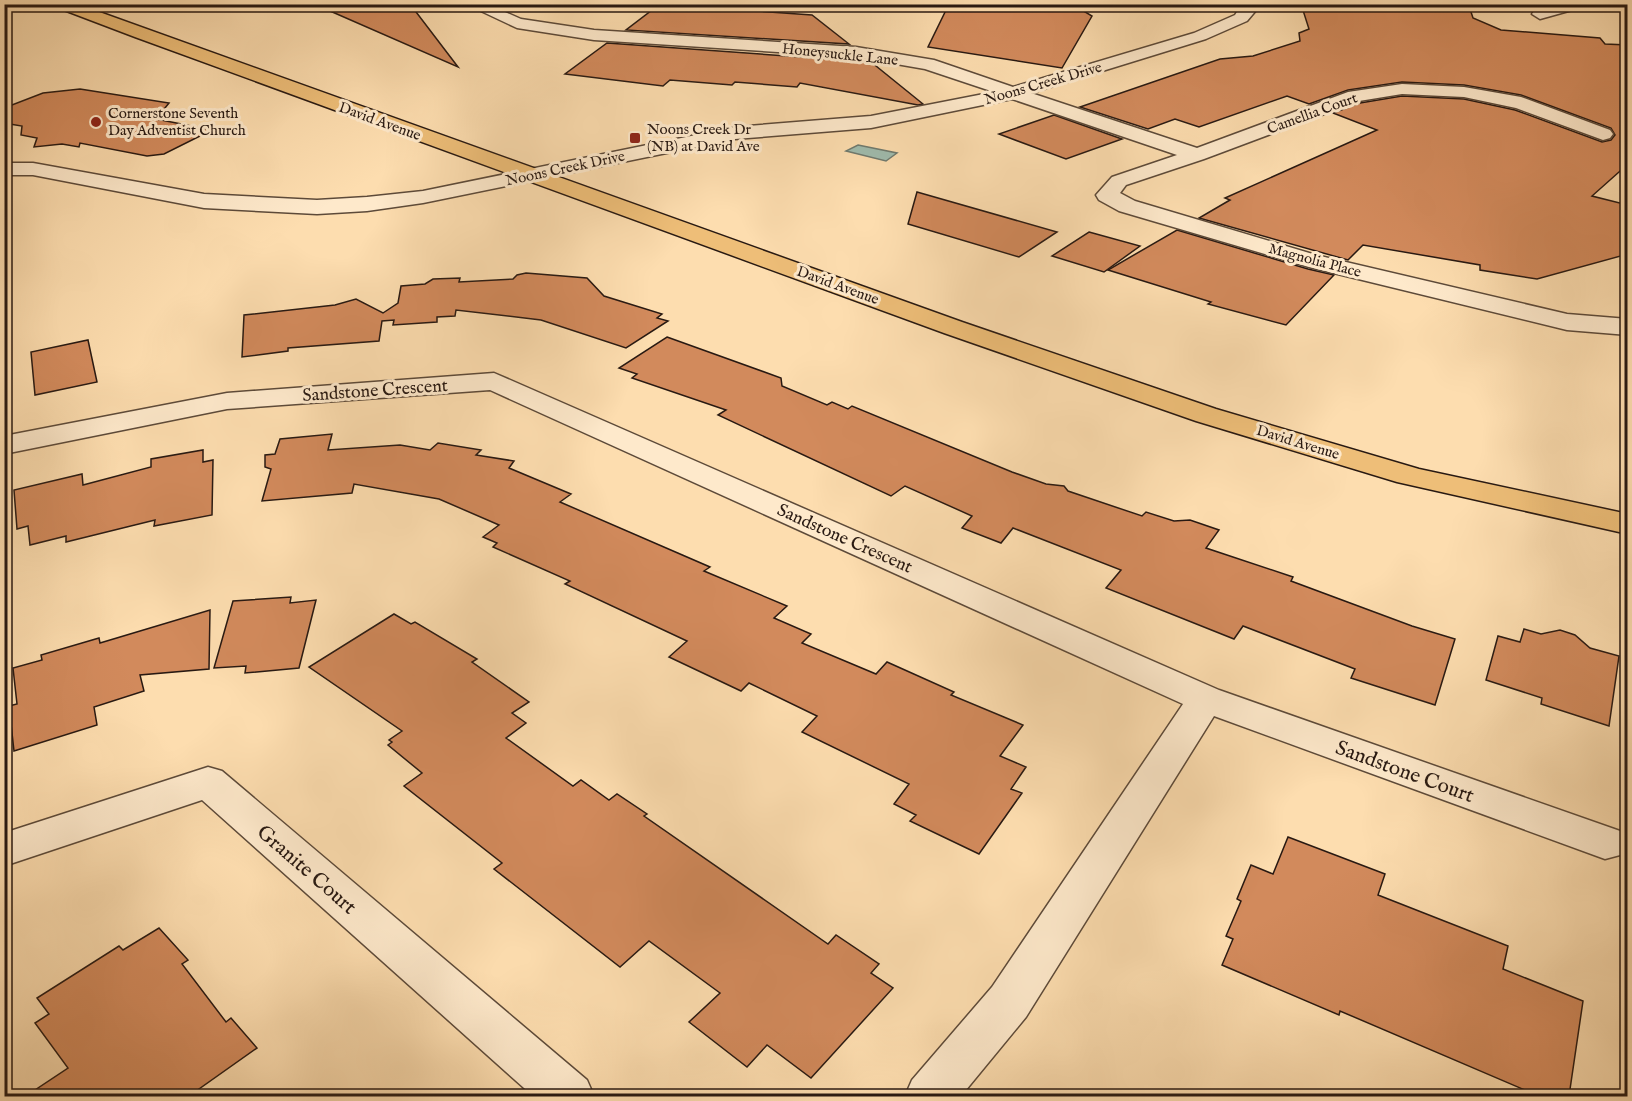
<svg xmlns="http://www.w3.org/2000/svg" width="1632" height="1101" viewBox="0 0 1632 1101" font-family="'IM FELL English',serif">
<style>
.water{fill:#9fbbad;stroke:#6f7a6f;stroke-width:1.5}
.building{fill:#d28a5c;stroke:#281912;stroke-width:1.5}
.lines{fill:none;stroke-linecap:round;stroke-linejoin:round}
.minor-casing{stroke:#5d4a39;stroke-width:3}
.major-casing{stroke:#281912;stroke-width:3}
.minor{fill:#fee9cb;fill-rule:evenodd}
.major{fill:#eebe78;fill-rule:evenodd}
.poi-dot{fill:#8f2418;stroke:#fee9cb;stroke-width:2}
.labels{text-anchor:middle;stroke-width:6;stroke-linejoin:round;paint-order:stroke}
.far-street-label{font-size:15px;fill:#281912;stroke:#fee9cb}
.far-poi-label{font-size:15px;fill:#281912;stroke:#fee9cb;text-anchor:start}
.street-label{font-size:18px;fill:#281912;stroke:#fee9cb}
.near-street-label{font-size:21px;fill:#281912;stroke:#fee9cb}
</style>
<rect width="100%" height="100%" fill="#fdddaf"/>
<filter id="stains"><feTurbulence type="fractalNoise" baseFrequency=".00333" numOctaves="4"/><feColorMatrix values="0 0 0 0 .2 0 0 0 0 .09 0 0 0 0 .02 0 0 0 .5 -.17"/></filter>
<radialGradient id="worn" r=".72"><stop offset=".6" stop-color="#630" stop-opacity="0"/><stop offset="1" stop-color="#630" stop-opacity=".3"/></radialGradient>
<polygon class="water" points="858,145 897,153 886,161 846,151"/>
<g class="building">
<polygon points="314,4 410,4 458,67"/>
<polygon points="660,4 733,4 729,9 812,15 849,44 626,30"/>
<polygon points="949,4 1072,4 1092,16 1062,68 928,47"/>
<polygon points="1301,4 1464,4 1465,9 1470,9 1473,18 1501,30 1600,38 1605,44 1628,45 1628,164 1592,196 1628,205 1628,254 1537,279 1480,270 1480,265 1363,245 1348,260 1199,218 1230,200 1225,198 1377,130 1333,113 1360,103 1402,96 1464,99 1515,110 1602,142 1611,140 1615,135 1611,128 1521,95 1464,85 1402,82 1348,90 1309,104 1287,96 1199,127 1175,119 1148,129 1080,107 1220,59 1253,56 1300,41 1299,33 1309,29"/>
<polygon points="607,43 871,62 923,104 918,105 800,83 797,87 735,82 732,85 670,80 663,86 565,74"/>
<polygon points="80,89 169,103 156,119 212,130 164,154 147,156 80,143 79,147 62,144 34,147 37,138 21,135 22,126 4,123 4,108 43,93"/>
<polygon points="1054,115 1122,139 1066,159 999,134"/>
<polygon points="917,192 1057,232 1019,257 908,224"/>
<polygon points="1177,230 1308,269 1334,275 1286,325 1208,304 1211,302 1108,270"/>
<polygon points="1089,232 1140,246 1104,272 1052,256"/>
<polygon points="526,273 587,278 604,296 662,314 657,318 668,321 626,348 541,320 456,310 455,316 437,317 437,322 393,325 394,320 382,321 379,341 288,348 288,351 242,357 244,315 335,305 356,299 383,313 398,303 401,286 425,284 433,279 460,278 459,282 513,279 517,275"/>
<polygon points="667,337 781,378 782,386 827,405 832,402 848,409 852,406 1012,472 1046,484 1064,486 1068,491 1142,516 1146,512 1174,521 1190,520 1219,530 1206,548 1293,577 1291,581 1412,626 1455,639 1435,705 1351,678 1355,669 1243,626 1234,639 1106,588 1121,570 1013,528 1001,543 962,528 972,516 905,486 891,496 718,415 726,410 632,378 637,374 619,368"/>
<polygon points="88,340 97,382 35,395 31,352"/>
<polygon points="332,434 328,450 400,445 430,450 438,443 481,450 476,455 514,461 509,468 571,494 560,502 710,567 704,571 787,606 774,618 811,634 802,643 876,674 887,662 954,692 951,695 1023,725 1000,756 1026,767 1011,789 1022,793 979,854 910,821 916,815 894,804 909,784 802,732 817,716 749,683 741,691 669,657 687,641 565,584 570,581 493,547 497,543 483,537 499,525 439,499 354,484 352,493 262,501 271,469 265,467 265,455 275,454 280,439"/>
<polygon points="203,450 203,462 213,460 212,515 154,526 155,520 66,542 66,536 30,545 28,526 17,529 14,490 82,474 83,485 151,467 151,459"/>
<polygon points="291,597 290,603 316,600 299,668 245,673 246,666 214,668 233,601"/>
<polygon points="210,610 209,669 140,675 144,691 94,707 97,725 14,751 9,706 17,704 13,668 42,660 41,655 99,638 100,643"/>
<polygon points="394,614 411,624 415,622 477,659 472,662 529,702 512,713 526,723 506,738 573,786 581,780 609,800 617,794 647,814 644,816 828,944 836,935 879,964 871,973 893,988 811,1078 767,1045 747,1067 689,1022 720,993 649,941 620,967 494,869 502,863 404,786 422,773 388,745 392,742 389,740 402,731 309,667"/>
<polygon points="1524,629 1541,634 1560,630 1575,635 1590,648 1619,656 1609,726 1541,704 1542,698 1486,680 1498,636 1520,642"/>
<polygon points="1288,837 1385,874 1378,895 1508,946 1503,969 1583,1001 1569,1096 1539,1096 1340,1011 1339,1015 1222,965 1233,939 1226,936 1241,901 1237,899 1251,865 1273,874"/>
<polygon points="159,928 188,960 182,964 226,1022 231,1018 257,1048 189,1096 26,1096 68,1068 35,1023 49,1014 37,998 119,946 123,950"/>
</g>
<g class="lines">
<defs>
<g id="minor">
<polygon points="466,4 487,4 521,19 594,30 856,47 934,60 1013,87 1194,33 1235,15 1242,4 1258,4 1258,8 1247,21 1206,39 1031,93 1197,148 1348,92 1402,84 1464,87 1521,97 1610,130 1613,134 1610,138 1603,140 1516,108 1464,97 1402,94 1359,101 1204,159 1126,185 1120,193 1135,201 1316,255 1567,314 1628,319 1628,335 1567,330 1309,267 1119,211 1099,200 1096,195 1112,177 1177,155 1012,99 871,128 735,139 423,203 367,211 317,214 204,208 33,175 4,175 4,163 33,163 204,194 317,200 367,197 423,191 735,127 871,116 994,92 925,69 856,57 594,40 517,28"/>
<polygon points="1558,4 1585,4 1583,7 1540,19 1532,14 1534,11"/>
<polygon points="494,373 1219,690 1620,831 1626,843 1620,855 1605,859 1214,716 1026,1017 961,1096 905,1096 912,1080 992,987 1183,704 490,390 227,409 4,454 4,436 227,393"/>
<polygon points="208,767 222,771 587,1080 594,1096 533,1096 202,800 4,866 4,833"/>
</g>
<polygon id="major" points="54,4 77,4 962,322 1216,409 1419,469 1628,514 1628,534 1397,482 1196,421 944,333 135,37 56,7"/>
</defs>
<use href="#minor" class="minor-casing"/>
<use href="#major" class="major-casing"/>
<use href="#minor" class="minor"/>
<use href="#major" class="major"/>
</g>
<g class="poi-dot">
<circle cx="96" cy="122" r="6"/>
<rect x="629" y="132" width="12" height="12" rx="3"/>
</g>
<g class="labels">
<g class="far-street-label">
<text transform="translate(840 54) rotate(6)" y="5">Honeysuckle Lane</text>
<text transform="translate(1043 83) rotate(-16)" y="5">Noons Creek Drive</text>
<text transform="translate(1312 113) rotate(-20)" y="5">Camellia Court</text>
<text transform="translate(380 121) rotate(20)" y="5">David Avenue</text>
<text transform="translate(565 168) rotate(-12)" y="5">Noons Creek Drive</text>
<text transform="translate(1315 260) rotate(15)" y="5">Magnolia Place</text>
<text transform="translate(838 285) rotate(20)" y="5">David Avenue</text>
<text transform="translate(1298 442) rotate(17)" y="5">David Avenue</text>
</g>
<g class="far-poi-label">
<text x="108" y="118">Cornerstone Seventh<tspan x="108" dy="17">Day Adventist Church</tspan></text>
<text x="647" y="134">Noons Creek Dr<tspan x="647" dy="17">(NB) at David Ave</tspan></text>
</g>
<g class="street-label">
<text transform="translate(375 390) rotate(-4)" y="6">Sandstone Crescent</text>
<text transform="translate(845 538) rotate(24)" y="6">Sandstone Crescent</text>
</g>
<g class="near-street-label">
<text transform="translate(1405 771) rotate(20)" y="7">Sandstone Court</text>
<text transform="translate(307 869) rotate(41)" y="7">Granite Court</text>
</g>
</g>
<rect width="1632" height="1101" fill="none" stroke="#fdddaf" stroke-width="24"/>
<rect x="6" y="6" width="1620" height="1089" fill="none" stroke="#281912" stroke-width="3"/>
<rect x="12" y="12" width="1608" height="1077" fill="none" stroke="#281912" stroke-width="1.5"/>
<rect width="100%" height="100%" filter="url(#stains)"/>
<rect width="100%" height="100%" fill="url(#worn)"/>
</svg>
